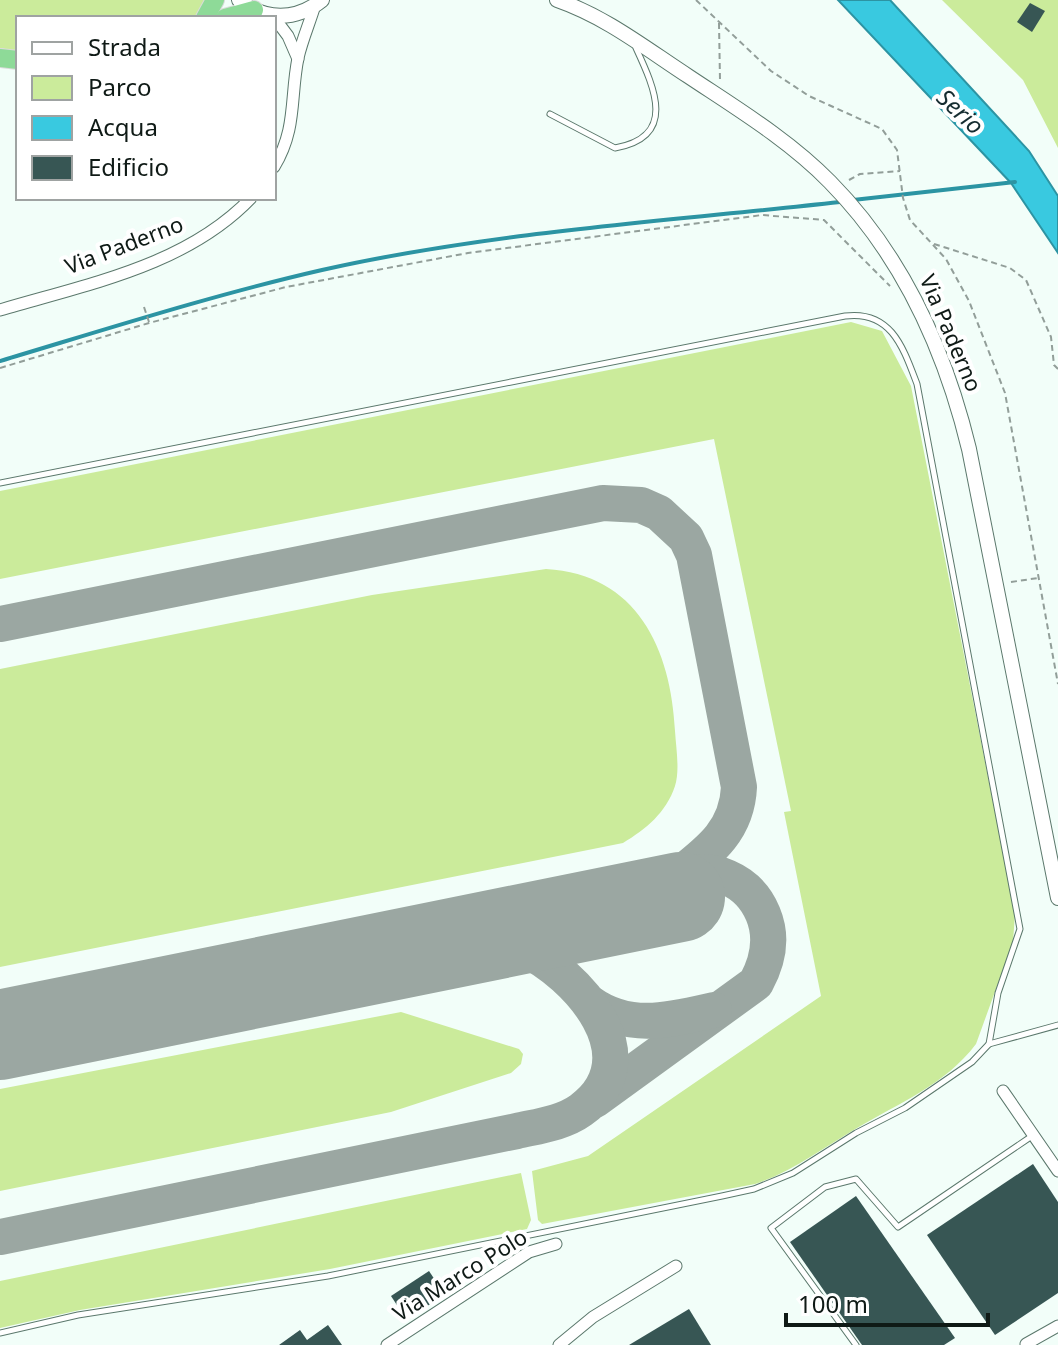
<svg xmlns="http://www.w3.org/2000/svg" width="1058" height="1345" viewBox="0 0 1058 1345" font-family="'Noto Sans',sans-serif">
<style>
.green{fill:#cbeb9b}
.water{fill:#39c9e0;stroke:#2c94a3;stroke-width:2}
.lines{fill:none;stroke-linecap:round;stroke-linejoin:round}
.stream{stroke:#2c94a3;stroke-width:4}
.taxiway{stroke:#9ba7a2;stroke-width:36}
.runway{stroke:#9ba7a2;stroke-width:90}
.building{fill:#375654}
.service-casing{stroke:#5b786c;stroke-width:7}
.minor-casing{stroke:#5b786c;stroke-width:13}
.tertiary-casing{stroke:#5b786c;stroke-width:16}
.trunk-casing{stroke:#d9dada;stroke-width:20}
.path{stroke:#929e99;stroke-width:2;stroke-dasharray:6 4;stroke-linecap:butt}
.service{stroke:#fff;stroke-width:5}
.minor{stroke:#fff;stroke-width:11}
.tertiary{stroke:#fff;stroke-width:14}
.trunk{stroke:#8eda98;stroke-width:18}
.labels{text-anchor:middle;stroke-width:8;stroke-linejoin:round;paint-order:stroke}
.street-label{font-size:22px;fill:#0f1a16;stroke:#fff}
.water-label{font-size:24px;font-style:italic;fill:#162d31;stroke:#fff}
</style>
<rect width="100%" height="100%" fill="#f2fef9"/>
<g class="green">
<polygon points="0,0 208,0 195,18 18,18 18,52 0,48"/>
<polygon points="942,0 1058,0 1058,148 1023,80"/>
<path d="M 851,322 L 882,331 L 911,386 L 1015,914 L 1013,942 L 976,1044 C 945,1085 899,1103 857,1128 C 823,1148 792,1172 755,1184 L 542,1224 L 538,1220 L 532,1171 L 588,1156 L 821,996 L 784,812 L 791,811 L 714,439 L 0,579 L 0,491 Z"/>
<path d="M 546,569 C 637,574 671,649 675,731 C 676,748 680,770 675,786 C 666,813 646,829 623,843 L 0,967 L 0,669 L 372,595 Z"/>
<polygon points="401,1012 519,1049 523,1054 521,1064 511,1073 391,1112 0,1191 0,1089"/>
<polygon points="521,1173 531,1220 527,1229 330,1269 80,1310 0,1328 0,1281"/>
</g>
<polygon class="water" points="838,0 890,0 1029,151 1058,196 1058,253 1011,183"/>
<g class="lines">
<g class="stream">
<polyline points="853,200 1015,182"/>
<path d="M 0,361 C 107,329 213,295 322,270 C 491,232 668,221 840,202"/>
</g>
<g class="taxiway">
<path d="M 0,624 L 603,503 L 641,505 L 659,513 L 686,538 L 694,555 L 739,787 C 737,832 708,852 675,878"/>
<path d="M 515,924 C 555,916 602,913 641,900 C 654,895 664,883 677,877 C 711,863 749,880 763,914 C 773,938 768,961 756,983 L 595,1100"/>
<path d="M 590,1003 C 629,1031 670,1020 714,1010"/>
<path d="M 0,1237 L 517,1131 C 539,1126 563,1123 581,1110 C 653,1058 577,973 522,948 C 509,942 494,942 480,941"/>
</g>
<polyline class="runway" points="0,1035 680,897"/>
</g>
<g class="building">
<polygon points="1030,3 1045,11 1032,32 1017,22"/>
<polygon points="1033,1164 1058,1202 1058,1293 995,1335 927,1235"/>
<polygon points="856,1196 955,1338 944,1345 862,1345 790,1242"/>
<polygon points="429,1271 445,1295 406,1319 391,1296"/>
<polygon points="689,1309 711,1345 629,1345"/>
<polygon points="328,1325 342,1345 279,1345 300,1330 307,1340"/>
</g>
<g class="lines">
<defs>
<g id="service">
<path d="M 550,114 L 615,148 C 677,137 655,89 636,48"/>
<path d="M 0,483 L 845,316 C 891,310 903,347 917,384 L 1020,929 L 998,993 L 989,1044 L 972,1062 L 905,1108 L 856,1133 L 793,1173 L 754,1189 L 722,1196 L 328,1276 L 78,1315 L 0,1333"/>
<polyline points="989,1044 1058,1025"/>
<polyline points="856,1345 771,1228 825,1187 856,1179 898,1227 1032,1136"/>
</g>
<g id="minor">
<polyline points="273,16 288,36 298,59"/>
<path d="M 274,167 C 297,129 290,98 298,58 C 302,40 310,22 315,5"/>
<path d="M 0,310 C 87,284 186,266 251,198"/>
<polyline points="1003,1091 1058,1171"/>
<polyline points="1026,1344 1058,1326"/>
<polyline points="387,1345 529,1252 556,1244"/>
<polyline points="559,1345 593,1317 676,1266"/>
</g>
<g id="tertiary">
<path d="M 239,0 C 265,21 296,21 322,0"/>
<path d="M 557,0 C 606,17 645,48 688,76 C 736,108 789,140 830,182 C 902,255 945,350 969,449 L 1058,898"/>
</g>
<g id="trunk">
<polyline points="205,18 215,0"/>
<polyline points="225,18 254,10"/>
<polyline points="0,58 18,60"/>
</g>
</defs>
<use href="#service" class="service-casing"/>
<use href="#minor" class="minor-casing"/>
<use href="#tertiary" class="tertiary-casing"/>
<use href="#trunk" class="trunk-casing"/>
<g class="path">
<polyline points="696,0 771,71 809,96 882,129 897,150 903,198 910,220 946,259 969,301 1005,393 1058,684"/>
<polyline points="719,23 720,80"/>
<polyline points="849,180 860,174 900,171"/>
<polyline points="934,244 1010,268 1026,280 1051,337 1054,365 1058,369"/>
<polyline points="144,307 149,322"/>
<polyline points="0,368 149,323 286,287 468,253 762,215 824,220 890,286"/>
<polyline points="1011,582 1038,578"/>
</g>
<use href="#service" class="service"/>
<use href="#minor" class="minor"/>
<use href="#tertiary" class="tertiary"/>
<use href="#trunk" class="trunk"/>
</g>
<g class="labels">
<g class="street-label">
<text transform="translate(124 245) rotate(-21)" y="8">Via Paderno</text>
<text transform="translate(951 333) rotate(67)" y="8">Via Paderno</text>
<text transform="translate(460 1275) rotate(-32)" y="8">Via Marco Polo</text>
</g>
<g class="water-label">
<text transform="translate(960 112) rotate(43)" y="8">Serio</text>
</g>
</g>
<rect x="16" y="16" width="260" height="184" fill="#ffffff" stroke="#9fa3a2" stroke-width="2"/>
<rect x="32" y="42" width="40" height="12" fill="#ffffff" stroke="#9fa3a2" stroke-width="2"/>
<text x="88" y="56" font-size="24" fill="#0f1a16">Strada</text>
<rect x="32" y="76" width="40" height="24" fill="#cbeb9b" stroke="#9fa3a2" stroke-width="2"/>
<text x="88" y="96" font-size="24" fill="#0f1a16">Parco</text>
<rect x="32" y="116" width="40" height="24" fill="#39c9e0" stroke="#9fa3a2" stroke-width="2"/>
<text x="88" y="136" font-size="24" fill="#0f1a16">Acqua</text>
<rect x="32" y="156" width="40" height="24" fill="#375654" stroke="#9fa3a2" stroke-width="2"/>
<text x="88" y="176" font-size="24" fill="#0f1a16">Edificio</text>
<path d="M786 1313v12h202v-12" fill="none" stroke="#0f1a16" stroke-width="4"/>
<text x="798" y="1313" font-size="24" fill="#0f1a16" stroke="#ffffff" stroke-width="6" paint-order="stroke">100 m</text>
</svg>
